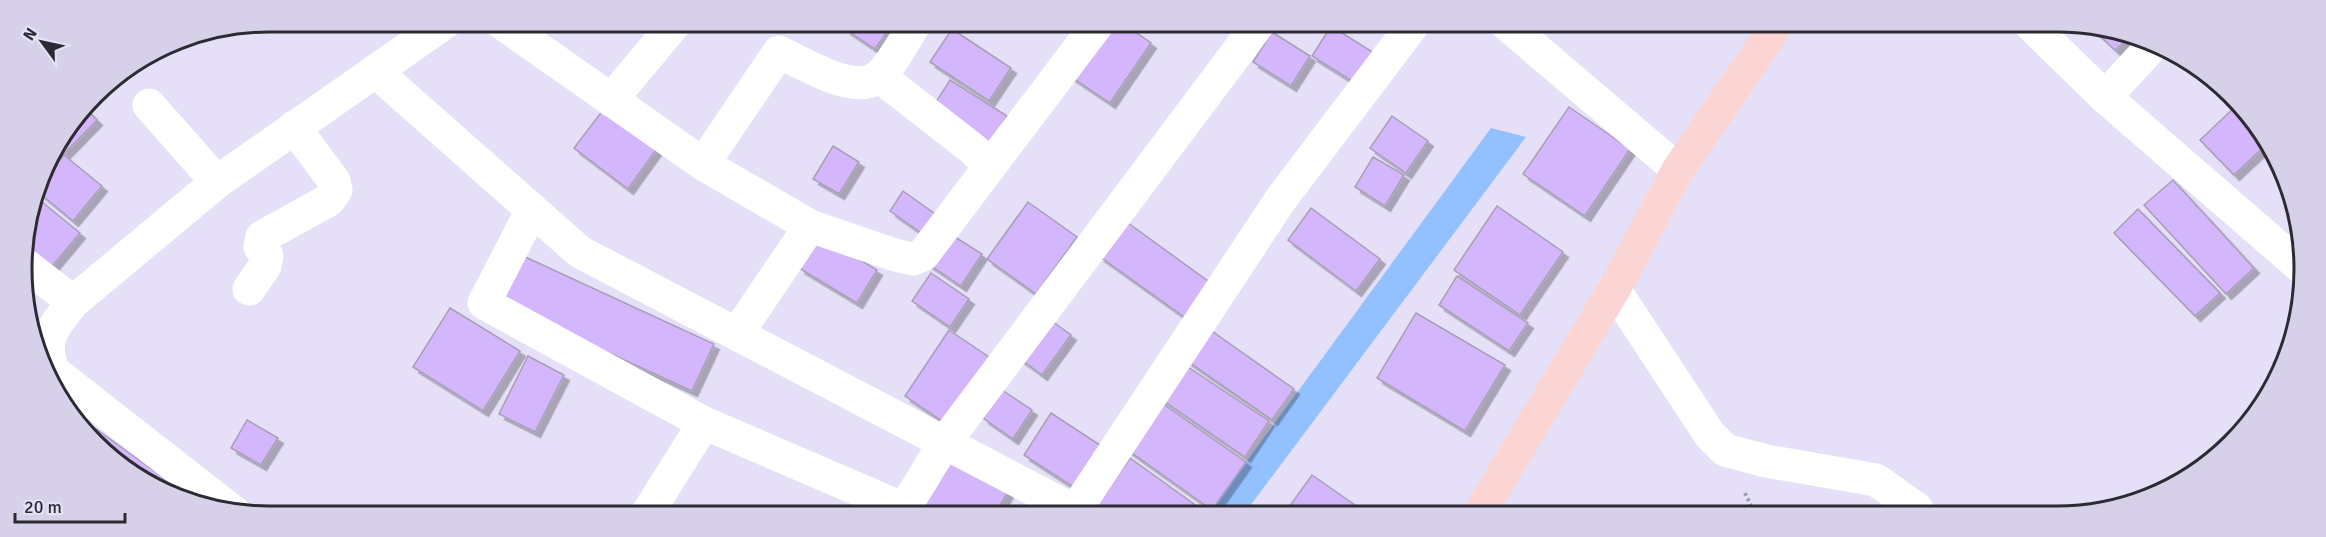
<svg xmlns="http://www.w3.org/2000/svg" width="2326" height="537" viewBox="0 0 2326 537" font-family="Signika,sans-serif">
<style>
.water{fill:#93c0ff}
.building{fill:#d3b6fc;stroke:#a79fb5;stroke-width:1.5;filter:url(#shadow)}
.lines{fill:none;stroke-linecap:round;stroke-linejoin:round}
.path{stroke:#a19db0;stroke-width:4;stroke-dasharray:3 3;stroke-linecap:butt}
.minor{stroke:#fff;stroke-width:33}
.major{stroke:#fbd5d4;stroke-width:33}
.rim{fill:none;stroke:#2d2a34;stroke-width:3}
</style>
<defs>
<filter id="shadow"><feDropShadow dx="5.5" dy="5.5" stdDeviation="0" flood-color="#0004"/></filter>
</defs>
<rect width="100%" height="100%" fill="#e5e0f8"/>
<polygon class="water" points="1491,128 1526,137 1244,514 1208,514"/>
<g class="building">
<polygon points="850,22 894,22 875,49 845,29"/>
<polygon points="1107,22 1121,22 1151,43 1110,103 1070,76"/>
<polygon points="2086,23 2090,23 2130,37 2115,50"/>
<polygon points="1331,26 1374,53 1355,83 1312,56"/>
<polygon points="952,29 1011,68 989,101 930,62"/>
<polygon points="1272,32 1310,56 1291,86 1253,62"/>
<polygon points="950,80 1007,116 986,149 929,113"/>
<polygon points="2238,104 2254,118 2267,144 2234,175 2200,140"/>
<polygon points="1569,107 1630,149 1585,216 1523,174"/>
<polygon points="85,108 97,120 58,160 51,153"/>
<polygon points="603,110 656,150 628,189 574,148"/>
<polygon points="1392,116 1428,141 1406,173 1370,148"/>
<polygon points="833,146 859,162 839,194 813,179"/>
<polygon points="64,155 102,186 73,221 38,192 40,184"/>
<polygon points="1373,157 1404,175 1385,206 1355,187"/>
<polygon points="2173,180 2254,268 2226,294 2144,205"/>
<polygon points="903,191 941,218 927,237 890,211"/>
<polygon points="36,197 80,233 50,269 23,247"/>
<polygon points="1028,202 1077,237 1036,294 987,259"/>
<polygon points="1497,206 1563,252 1520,315 1454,270"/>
<polygon points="1311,208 1380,259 1356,291 1288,240"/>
<polygon points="2138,209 2220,293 2195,316 2114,233"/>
<polygon points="1124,220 1219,289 1194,324 1099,256"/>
<polygon points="947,232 982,254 961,286 927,263"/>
<polygon points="819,235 877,270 857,303 799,268"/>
<polygon points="521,255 714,344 692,391 500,303"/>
<polygon points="931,273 969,299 950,327 912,301"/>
<polygon points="1457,276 1528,323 1509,351 1439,305"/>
<polygon points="450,308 520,351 483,411 413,367"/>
<polygon points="1416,313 1505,365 1465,431 1377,378"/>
<polygon points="1045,316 1071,335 1042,375 1015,355"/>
<polygon points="1209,329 1294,389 1272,420 1186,360"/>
<polygon points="949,330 995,361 951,427 905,396"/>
<polygon points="528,356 564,375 535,432 499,414"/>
<polygon points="1182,363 1269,421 1245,457 1158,397"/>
<polygon points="1002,390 1032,410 1013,439 983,418"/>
<polygon points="1159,401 1246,462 1212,510 1125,448"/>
<polygon points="66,407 194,500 144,483 72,419"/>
<polygon points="1051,413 1109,451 1081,492 1024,455"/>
<polygon points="247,420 278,438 261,465 231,448"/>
<polygon points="949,447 1012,485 995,514 928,514 913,505"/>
<polygon points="1130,458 1208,514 1105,514 1095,507"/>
<polygon points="1312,475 1368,514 1284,514"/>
</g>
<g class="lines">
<polyline class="path" points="1745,493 1755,514"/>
<g class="minor">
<polyline points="499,21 703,164 810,226 895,255 913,259 923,255 1099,22"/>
<polyline points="1504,22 1678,170"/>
<polyline points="2029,23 2105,97 2301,267"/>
<polyline points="375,71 580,252 1075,511 1281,199 1415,22"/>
<polyline points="879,76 974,150 990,166"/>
<polyline points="2105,97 2153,45"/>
<polyline points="611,100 677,21"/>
<polyline points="149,105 217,182"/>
<path d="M 703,164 L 779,52 C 803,63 856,97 879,76 C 892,65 906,37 916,22"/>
<polyline points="532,210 484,303 704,423 904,509 945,442 1260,22"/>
<path d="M 23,263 L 73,302 C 53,328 41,338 53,371 L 236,514"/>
<polyline points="249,289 265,266 267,256 260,247 262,237 329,200 336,190 334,181 294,127"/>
<polyline points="1614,289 1710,435 1725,450 1766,461 1876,480 1917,509 1920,514"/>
<polyline points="73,302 217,182 447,21"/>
<polyline points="737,334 810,226"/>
<polyline points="647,514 704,423"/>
</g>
<polyline class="major" points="1479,514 1614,289 1678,170 1778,23"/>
</g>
<path d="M0 0H2326V537H0ZM269 32H2057A237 237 0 0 1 2294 269V269A237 237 0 0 1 2057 506H269A237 237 0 0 1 32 269V269A237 237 0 0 1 269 32Z" fill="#d6d1e8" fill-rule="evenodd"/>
<path class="rim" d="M269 32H2057A237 237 0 0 1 2294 269V269A237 237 0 0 1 2057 506H269A237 237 0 0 1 32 269V269A237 237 0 0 1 269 32Z"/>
<g transform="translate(42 42) rotate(303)" stroke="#e5e0f8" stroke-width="4.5" paint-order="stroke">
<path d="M0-4.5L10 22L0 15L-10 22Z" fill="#2d2a34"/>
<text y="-9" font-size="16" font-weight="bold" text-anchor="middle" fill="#2d2a34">N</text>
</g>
<path d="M15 513v9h110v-9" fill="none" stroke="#2d2a34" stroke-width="3"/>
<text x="24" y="513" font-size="18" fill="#2d2a34" stroke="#e5e0f8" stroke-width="4.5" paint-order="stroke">20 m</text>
</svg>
